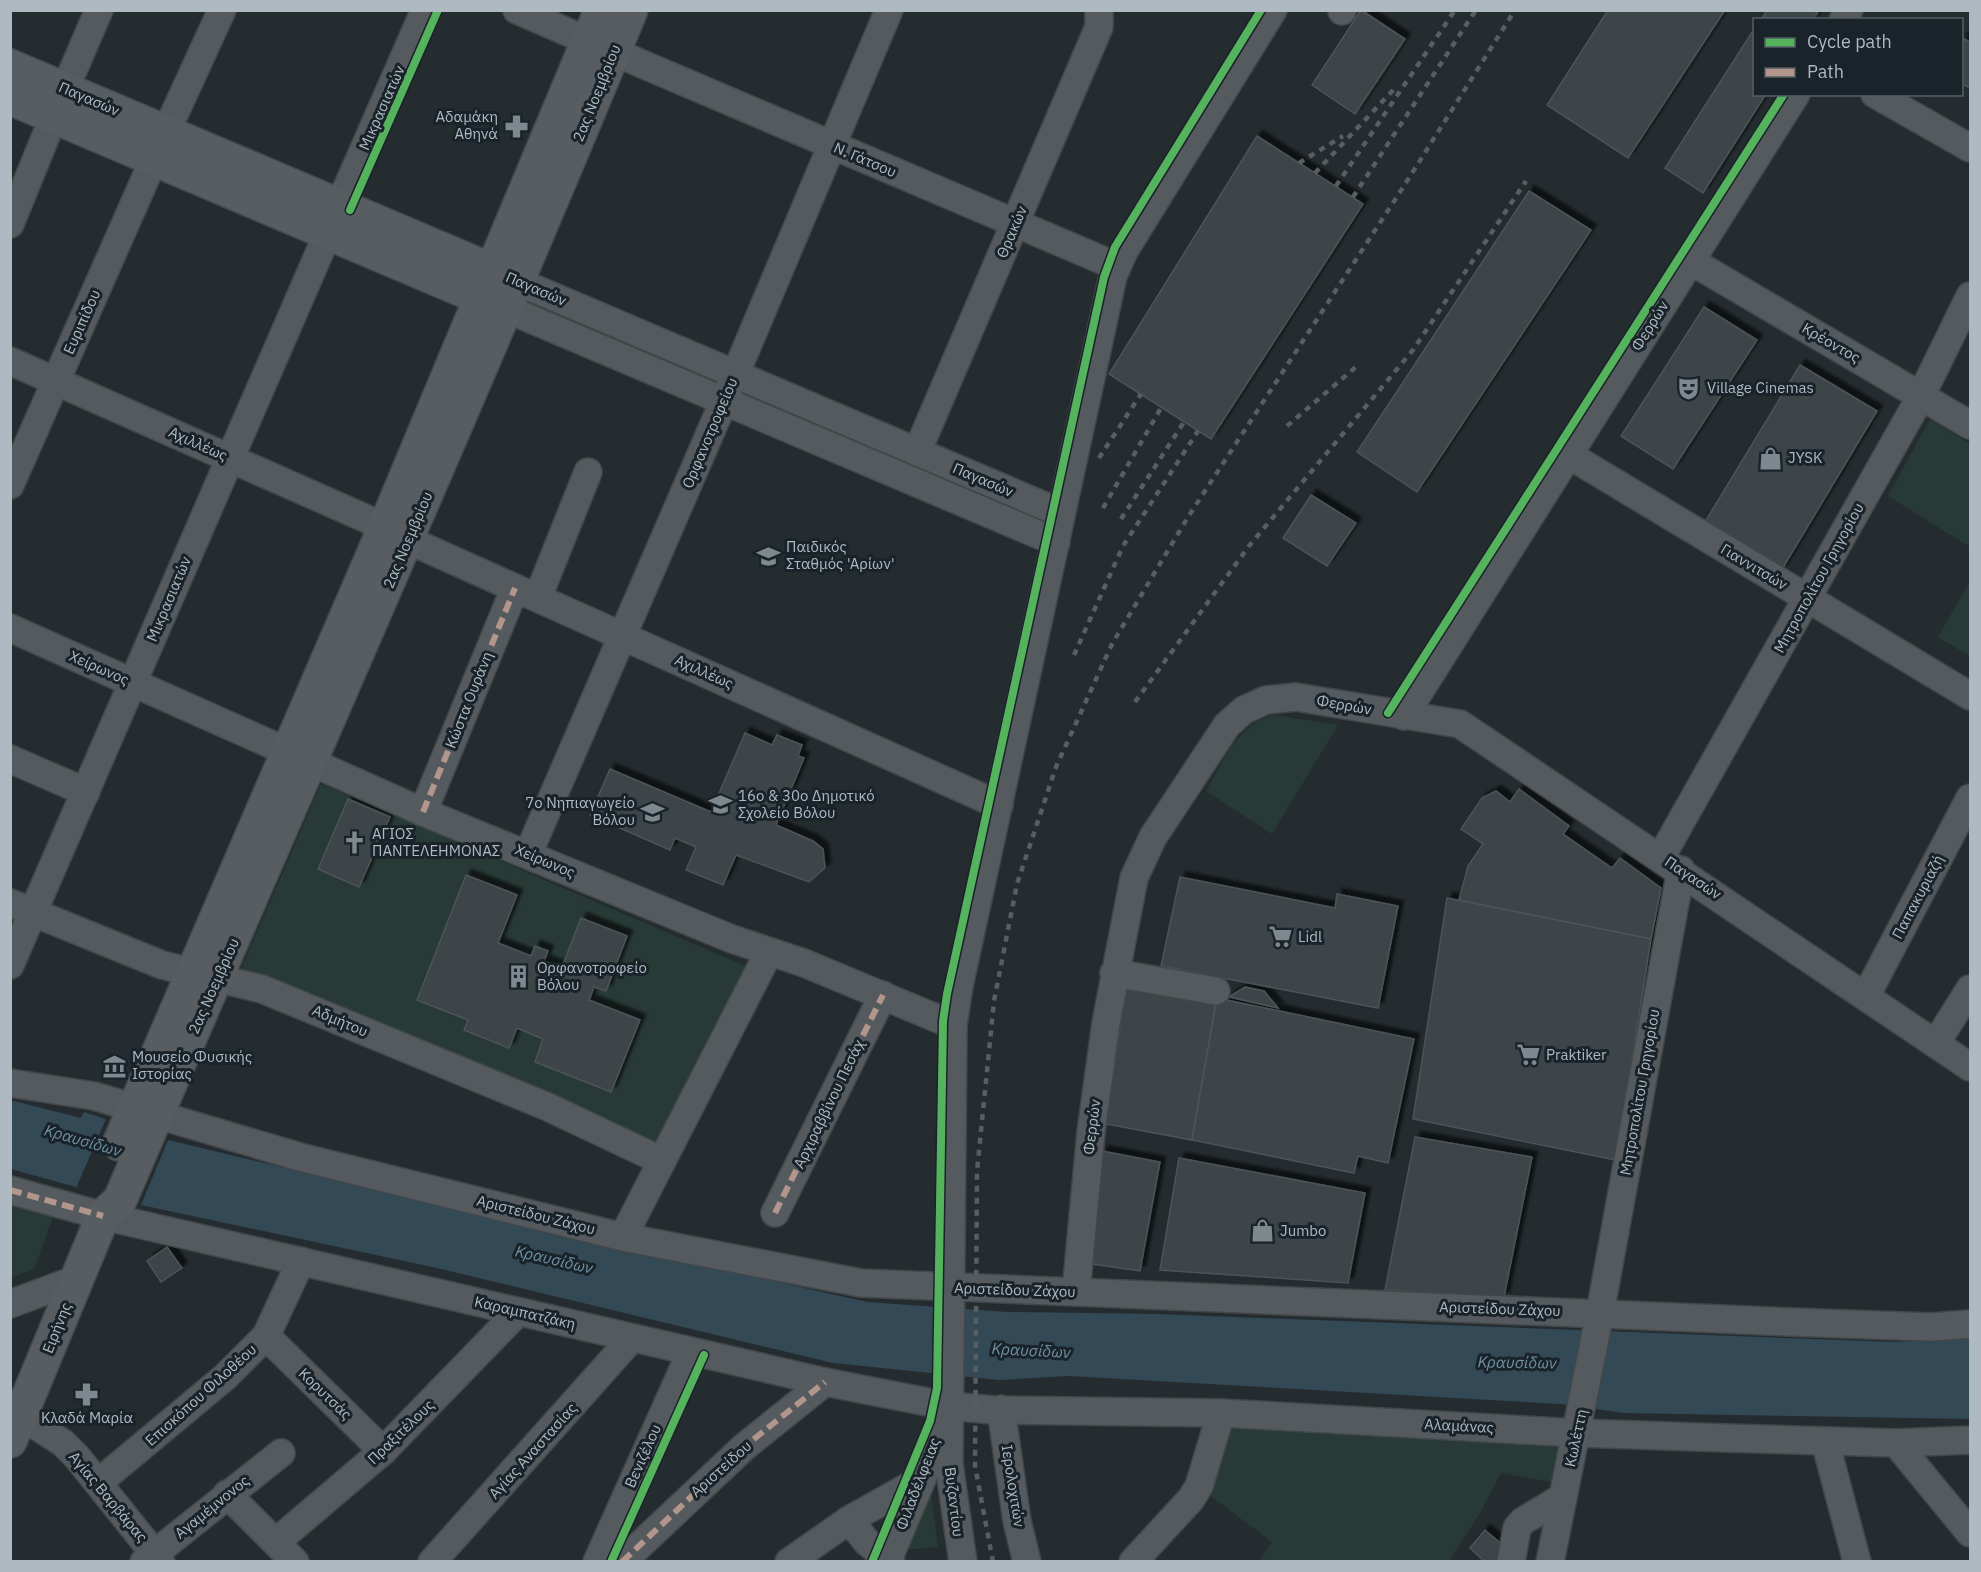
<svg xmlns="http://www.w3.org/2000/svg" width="1981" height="1572" viewBox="0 0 1981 1572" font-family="'IBM Plex Sans',sans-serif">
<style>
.green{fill:#283a36;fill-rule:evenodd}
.water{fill:#344956}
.pier{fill:#252c2f}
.building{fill:#3e4448;stroke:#4c5458;stroke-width:1.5;filter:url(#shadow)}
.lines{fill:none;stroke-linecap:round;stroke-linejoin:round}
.minor-casing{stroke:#42484a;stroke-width:30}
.major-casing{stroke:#42494c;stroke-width:36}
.minor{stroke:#555a5e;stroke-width:27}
.major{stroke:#575d60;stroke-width:33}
.rail{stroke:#585e62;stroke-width:4.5;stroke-dasharray:6 6;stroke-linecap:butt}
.quiet{stroke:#b2968c;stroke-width:6;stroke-dasharray:12 6;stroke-linecap:butt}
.cycleway-casing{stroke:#192329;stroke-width:11}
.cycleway{stroke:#56b35d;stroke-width:8}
.labels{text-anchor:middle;stroke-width:6;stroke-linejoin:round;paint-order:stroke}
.street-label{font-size:15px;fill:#aeb9c2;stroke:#192329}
.poi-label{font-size:15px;fill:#aeb9c2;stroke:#192329;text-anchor:start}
.water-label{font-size:16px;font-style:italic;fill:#7091a4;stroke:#192329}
</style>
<defs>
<filter id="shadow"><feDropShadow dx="5.5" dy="-5.5" stdDeviation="1.5" flood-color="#0009"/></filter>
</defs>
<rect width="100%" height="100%" fill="#252c2f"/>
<g class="green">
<polygon points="1930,419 1970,444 1970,547 1888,496"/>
<polygon points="1970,581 1970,656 1938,637"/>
<path d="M 1274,715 L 1338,725 L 1272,834 L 1206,791 C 1223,761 1237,725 1274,715 Z"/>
<path d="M 321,784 L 750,968 L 654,1150 L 560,1104 L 241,969 ZM 348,799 L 389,818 L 359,887 L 318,869 ZM 466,875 L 517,895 L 498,943 L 531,956 L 548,951 L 544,961 L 562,967 L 581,918 L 627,936 L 606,991 L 594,987 L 589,1000 L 639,1020 L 611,1092 L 535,1062 L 543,1039 L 517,1028 L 509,1048 L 465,1031 L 468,1020 L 418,1000 Z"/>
<polygon points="10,1194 57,1206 34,1269 11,1278"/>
<polygon points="1228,1426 1564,1443 1556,1483 1501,1473 1480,1513 1449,1561 1259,1561 1272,1542 1208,1494"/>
<polygon points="925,1494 931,1494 938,1547 903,1550"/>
</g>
<polygon class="water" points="10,1100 81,1118 84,1112 168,1140 541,1229 867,1302 1008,1312 1157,1314 1893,1342 1970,1339 1970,1419 1624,1413 1561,1404 1068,1376 999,1380 833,1363 437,1268 141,1205 11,1169"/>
<polygon class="pier" points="106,1119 168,1140 141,1205 76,1188"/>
<g class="building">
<polygon points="1361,10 1405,39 1355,114 1312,85"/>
<polygon points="1608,10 1725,10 1628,158 1547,105"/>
<polygon points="1767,10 1819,10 1813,20 1761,20"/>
<polygon points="1754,29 1754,94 1766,94 1703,193 1665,168"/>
<polygon points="1962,38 1970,42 1970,88 1962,84"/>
<polygon points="1257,136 1363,204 1211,439 1109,374"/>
<polygon points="1529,191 1591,230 1417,492 1357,452"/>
<polygon points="1704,307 1757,340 1673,469 1621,436"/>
<polygon points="1800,365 1877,411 1781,571 1705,522"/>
<polygon points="1311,495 1356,523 1327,566 1283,538"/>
<polygon points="745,733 772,745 777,735 802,745 798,756 804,758 776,825 813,841 823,849 825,868 809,882 736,855 723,885 686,870 696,847 675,838 670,850 590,815 610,769 711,812"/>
<polygon points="1519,789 1569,826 1563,834 1612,868 1620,858 1661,888 1651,939 1459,900 1468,866 1483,844 1461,829 1482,798 1496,791 1510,802"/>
<polygon points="348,799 390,817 359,887 318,869"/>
<polygon points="466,875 517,895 498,943 531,956 535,946 548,951 544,961 562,967 581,918 627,936 606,991 594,987 589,1000 640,1020 611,1092 535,1062 543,1039 517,1028 509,1048 464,1030 468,1020 417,1000"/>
<polygon points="1180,877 1335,908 1337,894 1398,906 1378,1008 1161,966"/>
<polygon points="1447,898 1651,939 1616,1160 1413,1119"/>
<polygon points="1126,986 1216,1002 1192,1140 1106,1124"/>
<polygon points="1245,987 1264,991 1278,1008 1229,997"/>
<polygon points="1217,998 1414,1039 1388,1163 1358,1156 1354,1173 1192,1140"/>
<polygon points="1415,1137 1532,1157 1504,1297 1385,1290"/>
<polygon points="1102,1151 1160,1162 1140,1271 1092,1264"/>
<polygon points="1179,1158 1365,1193 1348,1283 1160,1270"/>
<polygon points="167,1247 182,1268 161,1282 147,1261"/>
<polygon points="1485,1530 1520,1560 1519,1562 1485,1562 1470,1548"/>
</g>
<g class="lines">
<defs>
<g id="minor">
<polyline points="517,10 588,41"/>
<polyline points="1342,11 1342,10"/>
<polyline points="1843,20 1849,10"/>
<polyline points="614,52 1116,266"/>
<polyline points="65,89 99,10"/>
<polyline points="1875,94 1970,148"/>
<polyline points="166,132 222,10"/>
<polyline points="339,206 425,10"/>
<polyline points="10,224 54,116"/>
<polyline points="1691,261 1970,425"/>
<polyline points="519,282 1061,513"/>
<polyline points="507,309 1056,542"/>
<polyline points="10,361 385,527"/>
<polyline points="917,452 1099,27 1099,10"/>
<polyline points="1569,455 1970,696"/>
<polyline points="10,485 154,159"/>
<polyline points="408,540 999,805"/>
<polyline points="538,597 588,472"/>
<polyline points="10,628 423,812 732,939 804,963 953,1025"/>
<polyline points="1404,716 1796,94"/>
<polyline points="10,759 86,792"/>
<polyline points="423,812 515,588"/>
<polyline points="528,854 724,401 889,10"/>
<polyline points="1661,857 1921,396 1970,296"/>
<polyline points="10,903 162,965 262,989 548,1107 662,1161"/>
<polyline points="10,965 328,233"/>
<polyline points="1114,973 1216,991"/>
<polyline points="1866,996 1970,798"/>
<polyline points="1936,1043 1970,989"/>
<polyline points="10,1083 94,1096 300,1157 623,1237 861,1283 1791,1322 1931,1327 1970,1324"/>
<polyline points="10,1190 103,1216 825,1382 948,1406 994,1410 1221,1413 1577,1433 1726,1438 1896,1443 1970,1440"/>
<polyline points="775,1213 883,995"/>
<polyline points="623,1237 769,952"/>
<polyline points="1076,1292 1091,1132 1106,1023 1134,878 1153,837 1227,725 1244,710 1266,700 1296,697 1460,724 1970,1067"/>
<polyline points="10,1304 77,1279"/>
<polyline points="266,1336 383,1451"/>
<polyline points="1001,1409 1017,1521 1027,1562"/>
<polyline points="21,1416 63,1443 77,1457 161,1562"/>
<polyline points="1825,1441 1857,1562"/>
<polyline points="1896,1443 1970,1533"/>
<polyline points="99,1482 225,1377 266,1336 301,1261"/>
<polyline points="227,1494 295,1562"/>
<polyline points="849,1520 867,1542 891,1562"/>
<polyline points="276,1542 383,1451 518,1312"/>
<polyline points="144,1562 281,1453"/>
<polyline points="432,1562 632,1338"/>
<polyline points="597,1562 691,1352"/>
<polyline points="622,1562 744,1447 825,1382"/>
<polyline points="789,1562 849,1520 922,1479"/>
<polyline points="887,1562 922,1479 941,1424"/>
<polyline points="963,1562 949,1464 953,1025 959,986 1113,276 1124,251 1273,10"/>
<polyline points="1133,1562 1191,1499 1199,1486 1221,1413"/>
<polyline points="1511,1562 1517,1528 1523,1521 1563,1497"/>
<polyline points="1550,1562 1600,1313 1681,870"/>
</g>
<g id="major">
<polyline points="10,66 512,279"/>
<polyline points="10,98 500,306"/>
<polyline points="119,1144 385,527 601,10"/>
<path d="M 10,1441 L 103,1216 L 120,1200 C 290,804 466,410 631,10"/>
</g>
</defs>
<use href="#minor" class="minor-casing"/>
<use href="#major" class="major-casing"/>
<use href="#minor" class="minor"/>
<use href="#major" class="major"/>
<g class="rail">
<polyline points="1299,163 1343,136"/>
<polyline points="1315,173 1397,86"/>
<polyline points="1336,186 1455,10"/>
<polyline points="1353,197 1476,10"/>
<polyline points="1287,426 1357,366"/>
<polyline points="1099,458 1141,394"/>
<polyline points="1103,508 1161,408"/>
<polyline points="1121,519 1184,422"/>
<polyline points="1074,655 1123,546 1198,431"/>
<polyline points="1135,702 1249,546 1413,350 1526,181"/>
<polyline points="993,1562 975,1466 977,1171 994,1001 1017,884 1056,767 1112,644 1188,517 1402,189 1515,10"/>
</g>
<g class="quiet">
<polyline points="423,812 515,588"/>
<polyline points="10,1190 103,1216"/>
<polyline points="775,1213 883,995"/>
<polyline points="622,1562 744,1447 825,1382"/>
</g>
<defs>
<g id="cycleway">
<polyline points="350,210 438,10"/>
<polyline points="1388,713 1784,94"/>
<polyline points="611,1562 704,1355"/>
<polyline points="872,1562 930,1421 937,1388 943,1021 947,994 1104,277 1115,247 1261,10"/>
</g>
</defs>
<use href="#cycleway" class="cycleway-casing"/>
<use href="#cycleway" class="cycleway"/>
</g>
<defs>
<symbol id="pharmacy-bare" viewBox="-9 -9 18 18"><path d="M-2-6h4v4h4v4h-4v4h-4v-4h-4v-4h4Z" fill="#7e888f" stroke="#192329" stroke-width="2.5" paint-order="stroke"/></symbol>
<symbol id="theatre-bare" viewBox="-9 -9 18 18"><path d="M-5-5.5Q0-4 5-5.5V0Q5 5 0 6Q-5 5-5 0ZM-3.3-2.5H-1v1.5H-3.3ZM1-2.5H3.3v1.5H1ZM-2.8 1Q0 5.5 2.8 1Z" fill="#7e888f" stroke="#192329" stroke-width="2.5" paint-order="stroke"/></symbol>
<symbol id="shop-bare" viewBox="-9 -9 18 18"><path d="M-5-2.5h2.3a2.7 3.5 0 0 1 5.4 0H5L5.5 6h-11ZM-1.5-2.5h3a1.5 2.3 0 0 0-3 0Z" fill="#7e888f" stroke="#192329" stroke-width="2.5" paint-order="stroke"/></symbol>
<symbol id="school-bare" viewBox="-9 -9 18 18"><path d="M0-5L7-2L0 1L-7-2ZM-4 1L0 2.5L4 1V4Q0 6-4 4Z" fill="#7e888f" stroke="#192329" stroke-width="2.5" paint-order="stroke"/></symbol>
<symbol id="church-bare" viewBox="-9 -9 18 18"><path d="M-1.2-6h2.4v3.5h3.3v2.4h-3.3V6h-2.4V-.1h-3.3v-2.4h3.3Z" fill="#7e888f" stroke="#192329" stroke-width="2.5" paint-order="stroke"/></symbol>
<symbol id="supermarket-bare" viewBox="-9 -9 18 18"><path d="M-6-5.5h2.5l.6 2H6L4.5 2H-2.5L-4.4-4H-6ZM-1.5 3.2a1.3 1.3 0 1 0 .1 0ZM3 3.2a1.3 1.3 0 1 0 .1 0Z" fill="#7e888f" stroke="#192329" stroke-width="2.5" paint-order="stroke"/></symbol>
<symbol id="building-bare" viewBox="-9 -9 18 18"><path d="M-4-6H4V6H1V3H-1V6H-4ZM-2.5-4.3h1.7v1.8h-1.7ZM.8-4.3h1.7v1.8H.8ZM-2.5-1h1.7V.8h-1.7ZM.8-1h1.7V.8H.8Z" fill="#7e888f" stroke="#192329" stroke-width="2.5" paint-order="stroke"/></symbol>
<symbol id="museum-bare" viewBox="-9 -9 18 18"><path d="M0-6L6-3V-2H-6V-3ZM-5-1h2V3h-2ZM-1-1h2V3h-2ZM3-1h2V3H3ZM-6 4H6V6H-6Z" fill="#7e888f" stroke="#192329" stroke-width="2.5" paint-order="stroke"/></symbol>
</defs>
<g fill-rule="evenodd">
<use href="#pharmacy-bare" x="500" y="110" width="33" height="33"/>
<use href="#theatre-bare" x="1672" y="372" width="33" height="33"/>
<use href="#shop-bare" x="1754" y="442" width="33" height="33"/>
<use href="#school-bare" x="752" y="540" width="33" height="33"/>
<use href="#school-bare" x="704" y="788" width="33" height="33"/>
<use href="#school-bare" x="636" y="796" width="33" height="33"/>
<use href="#church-bare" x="338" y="826" width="33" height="33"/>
<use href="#supermarket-bare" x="1264" y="920" width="33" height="33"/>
<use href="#building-bare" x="502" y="960" width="33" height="33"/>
<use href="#supermarket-bare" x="1512" y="1038" width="33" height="33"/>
<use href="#museum-bare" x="98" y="1050" width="33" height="33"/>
<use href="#shop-bare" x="1246" y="1214" width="33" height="33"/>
<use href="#pharmacy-bare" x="70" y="1378" width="33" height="33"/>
</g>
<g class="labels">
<g class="street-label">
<text transform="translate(597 93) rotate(-68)" y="5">2ας Νοεμβρίου</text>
<text transform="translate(89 99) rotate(23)" y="5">Παγασών</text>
<text transform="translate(382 108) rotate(-66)" y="5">Μικρασιατών</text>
<text transform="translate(865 160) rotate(23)" y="5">Ν. Γάτσου</text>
<text transform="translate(1012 232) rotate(-67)" y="5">Θρακών</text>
<text transform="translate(536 289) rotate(23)" y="5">Παγασών</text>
<text transform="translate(82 322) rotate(-66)" y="5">Ευριπίδου</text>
<text transform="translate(1650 326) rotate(-58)" y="5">Φερρών</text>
<text transform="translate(1831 343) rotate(30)" y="5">Κρέοντος</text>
<text transform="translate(710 433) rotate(-67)" y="5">Ορφανοτροφείου</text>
<text transform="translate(198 444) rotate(24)" y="5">Αχιλλέως</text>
<text transform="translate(983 480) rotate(23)" y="5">Παγασών</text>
<text transform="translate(408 540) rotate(-67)" y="5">2ας Νοεμβρίου</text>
<text transform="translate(1754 567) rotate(31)" y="5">Γιαννιτσών</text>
<text transform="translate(1819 578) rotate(-61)" y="5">Μητροπολίτου Γρηγορίου</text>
<text transform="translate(169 599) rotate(-67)" y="5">Μικρασιατών</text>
<text transform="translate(99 668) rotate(24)" y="5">Χείρωνος</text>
<text transform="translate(704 672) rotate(24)" y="5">Αχιλλέως</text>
<text transform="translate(469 700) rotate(-68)" y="5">Κώστα Ουράνη</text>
<text transform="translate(1344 705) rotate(10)" y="5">Φερρών</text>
<text transform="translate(545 861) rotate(23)" y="5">Χείρωνος</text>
<text transform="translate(1693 878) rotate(34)" y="5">Παγασών</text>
<text transform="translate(1918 897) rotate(-62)" y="5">Παπακυριαζή</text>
<text transform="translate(214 986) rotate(-66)" y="5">2ας Νοεμβρίου</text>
<text transform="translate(340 1021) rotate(23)" y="5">Αδμήτου</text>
<text transform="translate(1640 1092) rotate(-80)" y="5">Μητροπολίτου Γρηγορίου</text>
<text transform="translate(829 1104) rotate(-64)" y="5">Αρχιραββίνου Πεσάχ</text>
<text transform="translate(1092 1127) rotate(-83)" y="5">Φερρών</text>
<text transform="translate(536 1215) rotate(14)" y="5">Αριστείδου Ζάχου</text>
<text transform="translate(1015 1290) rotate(2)" y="5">Αριστείδου Ζάχου</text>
<text transform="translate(1500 1309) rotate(2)" y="5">Αριστείδου Ζάχου</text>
<text transform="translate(525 1313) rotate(13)" y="5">Καραμπατζάκη</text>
<text transform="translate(57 1328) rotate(-68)" y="5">Ειρήνης</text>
<text transform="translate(325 1394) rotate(44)" y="5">Κορυτσάς</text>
<text transform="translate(201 1395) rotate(-42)" y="5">Επισκόπου Φιλοθέου</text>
<text transform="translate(1459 1426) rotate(3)" y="5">Αλαμάνας</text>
<text transform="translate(401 1432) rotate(-44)" y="5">Πραξιτέλους</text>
<text transform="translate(1576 1438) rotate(-78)" y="5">Κωλέττη</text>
<text transform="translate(533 1451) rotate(-48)" y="5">Αγίας Αναστασίας</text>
<text transform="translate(643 1456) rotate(-66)" y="5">Βενιζέλου</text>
<text transform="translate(721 1469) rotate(-42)" y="5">Αριστείδου</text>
<text transform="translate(918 1484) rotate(-69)" y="5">Φιλαδέλφειας</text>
<text transform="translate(1013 1486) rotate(81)" y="5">Ιερολοχιτών</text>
<text transform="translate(108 1497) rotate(50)" y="5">Αγίας Βαρβάρας</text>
<text transform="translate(954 1502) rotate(83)" y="5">Βυζαντίου</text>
<text transform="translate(212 1507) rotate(-39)" y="5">Αγαμέμνονος</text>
</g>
<g class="poi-label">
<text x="498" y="122" text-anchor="end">Αδαμάκη<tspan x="498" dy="17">Αθηνά</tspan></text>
<text x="1707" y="393">Village Cinemas</text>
<text x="1788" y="463">JYSK</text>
<text x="786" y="552">Παιδικός<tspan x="786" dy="17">Σταθμός 'Αρίων'</tspan></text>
<text x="738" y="801">16ο &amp; 30ο Δημοτικό<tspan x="738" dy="17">Σχολείο Βόλου</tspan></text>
<text x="635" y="808" text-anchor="end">7ο Νηπιαγωγείο<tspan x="635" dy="17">Βόλου</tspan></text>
<text x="372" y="839">ΑΓΙΟΣ<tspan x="372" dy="17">ΠΑΝΤΕΛΕΗΜΟΝΑΣ</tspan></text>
<text x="1298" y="942">Lidl</text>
<text x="537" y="973">Ορφανοτροφείο<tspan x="537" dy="17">Βόλου</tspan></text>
<text x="1546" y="1060">Praktiker</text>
<text x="132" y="1062">Μουσείο Φυσικής<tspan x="132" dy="17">Ιστορίας</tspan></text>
<text x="1280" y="1236">Jumbo</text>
<text x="87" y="1423" text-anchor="middle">Κλαδά Μαρία</text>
</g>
<g class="water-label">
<text transform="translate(83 1140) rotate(16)" y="6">Κραυσίδων</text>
<text transform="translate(554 1259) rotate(13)" y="6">Κραυσίδων</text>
<text transform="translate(1031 1350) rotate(3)" y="6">Κραυσίδων</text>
<text transform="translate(1517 1362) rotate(1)" y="6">Κραυσίδων</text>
</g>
</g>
<rect width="1981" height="1572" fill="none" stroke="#aeb9c2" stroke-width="24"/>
<rect x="1753" y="18" width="210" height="78" fill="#192329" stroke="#555f66" stroke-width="1.5"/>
<rect x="1765" y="38" width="30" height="9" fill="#56b35d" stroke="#555f66" stroke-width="1.5"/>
<text x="1807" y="48" font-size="18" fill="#aeb9c2">Cycle path</text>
<rect x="1765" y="68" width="30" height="9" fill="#b2968c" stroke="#555f66" stroke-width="1.5"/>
<text x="1807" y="78" font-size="18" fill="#aeb9c2">Path</text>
</svg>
